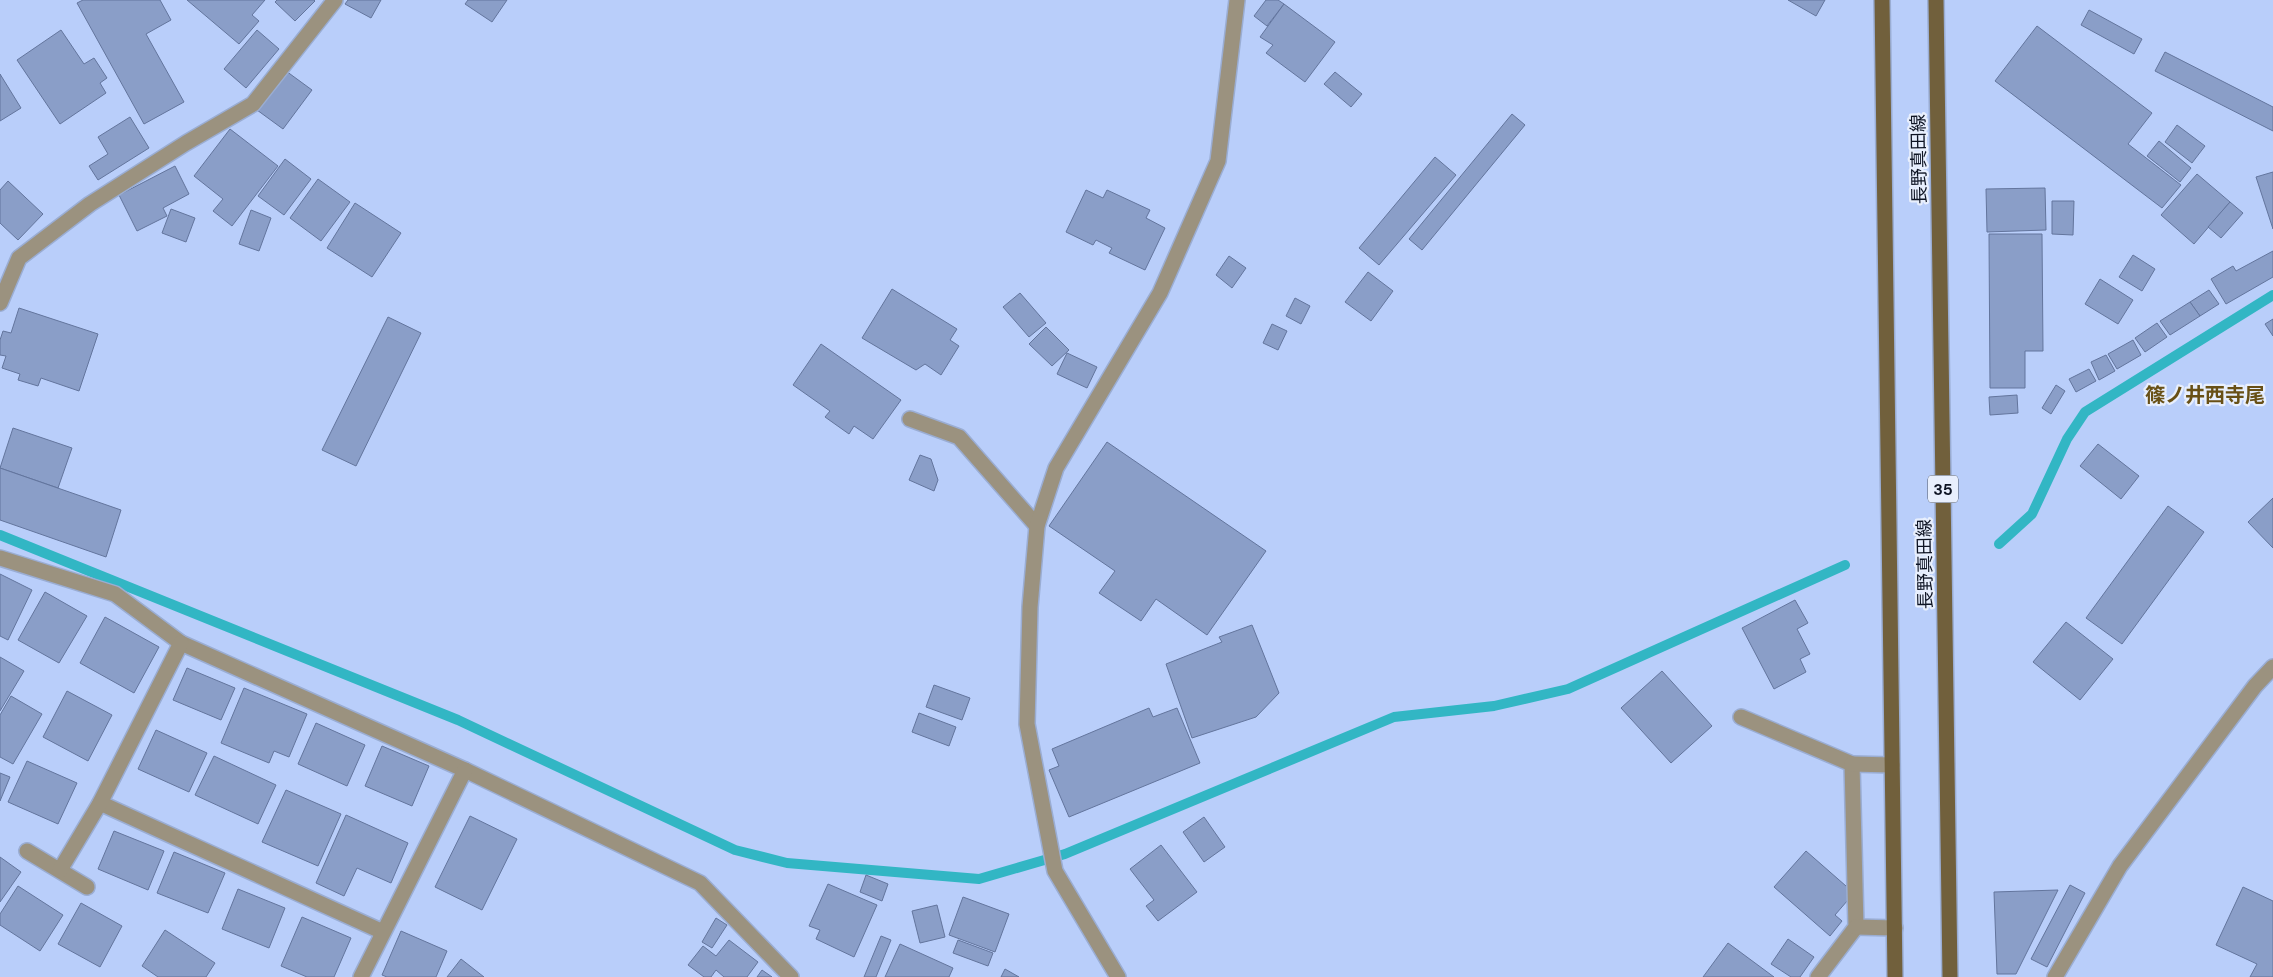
<svg xmlns="http://www.w3.org/2000/svg" width="2273" height="977" viewBox="0 0 2273 977" font-family="'DM Sans','Noto Sans JP',sans-serif">
<style>
.lines{fill:none;stroke-linecap:round;stroke-linejoin:round}
.stream{stroke:#32b6c4;stroke-width:10}
.building{fill:#8a9ec8;stroke:#63759d}
.minor-casing{stroke:#9aadd3;stroke-width:18}
.primary-casing{stroke:#9aadd3;stroke-width:18}
.minor{stroke:#9b927f;stroke-width:15}
.primary{stroke:#71603c;stroke-width:15}
.labels{text-anchor:middle;stroke-width:4.5;stroke-linejoin:round;paint-order:stroke}
.shield{fill:#e8effd;stroke:#4f5665;stroke-width:1}
.shield-label{font-size:16px;font-weight:bold;fill:#0e1424}
.street-label{font-size:18px;fill:#0e1424;stroke:#e8effd}
.quarter-label{font-size:20px;font-weight:bold;fill:#685016;stroke:#e8effd}
</style>
<rect width="100%" height="100%" fill="#b9cefa"/>
<g class="lines">
<g class="stream">
<polyline points="0,535 458,720 735,850 787,863 979,879 1065,854 1394,717 1494,706 1568,689 1845,565"/>
<polyline points="1999,544 2032,514 2067,439 2085,412 2273,295"/>
</g>
</g>
<g class="building">
<polygon points="83,0 160,0 171,20 146,34 184,102 144,124 77,3"/>
<polygon points="187,0 265,0 252,15 259,21 239,44"/>
<polygon points="277,0 314,0 315,1 295,21 275,2"/>
<polygon points="348,0 381,0 371,18 345,4"/>
<polygon points="468,0 507,0 492,22 465,4"/>
<polygon points="1266,0 1278,0 1284,4 1267,26 1254,16"/>
<polygon points="1788,0 1825,0 1816,16"/>
<polygon points="1284,4 1335,42 1305,82 1266,53 1273,45 1260,37"/>
<polygon points="2089,10 2142,39 2134,54 2081,25"/>
<polygon points="2037,26 2152,113 2128,144 2181,185 2162,208 1995,81"/>
<polygon points="61,30 84,64 94,58 107,78 100,83 106,93 60,124 17,60"/>
<polygon points="257,30 279,49 246,88 224,69"/>
<polygon points="2165,52 2273,107 2273,131 2155,71"/>
<polygon points="286,71 312,90 283,129 257,110"/>
<polygon points="1335,72 1362,94 1351,107 1324,84"/>
<polygon points="0,74 21,108 0,121"/>
<polygon points="1512,114 1525,125 1422,250 1409,239"/>
<polygon points="130,117 149,148 98,180 89,166 108,154 98,137"/>
<polygon points="2177,125 2205,146 2192,163 2165,142"/>
<polygon points="230,129 278,166 232,226 213,211 223,199 194,176"/>
<polygon points="2159,141 2191,168 2180,182 2147,156"/>
<polygon points="1435,157 1456,175 1379,265 1359,248"/>
<polygon points="285,159 311,179 284,215 258,196"/>
<polygon points="175,166 189,194 163,208 167,216 137,231 119,195"/>
<polygon points="2273,172 2273,229 2256,177"/>
<polygon points="2197,174 2230,202 2194,244 2161,215"/>
<polygon points="318,179 350,202 321,241 290,218"/>
<polygon points="8,181 43,214 18,240 0,223 0,190"/>
<polygon points="2045,188 2046,230 1987,232 1986,189"/>
<polygon points="1086,190 1103,198 1107,190 1150,210 1146,218 1165,228 1145,270 1109,253 1112,248 1096,240 1093,245 1066,232"/>
<polygon points="2052,201 2074,201 2073,235 2052,234"/>
<polygon points="2230,202 2243,213 2221,238 2208,227"/>
<polygon points="355,203 401,233 372,277 327,248"/>
<polygon points="171,209 195,218 186,242 162,233"/>
<polygon points="251,210 271,218 259,251 239,244"/>
<polygon points="1989,234 2042,234 2043,351 2025,351 2025,388 1990,388"/>
<polygon points="2273,251 2273,277 2226,304 2211,279 2233,266 2236,271"/>
<polygon points="2133,255 2155,269 2142,291 2119,277"/>
<polygon points="1229,256 1246,268 1232,288 1216,275"/>
<polygon points="1368,272 1393,291 1371,321 1345,302"/>
<polygon points="2100,279 2133,300 2118,324 2085,304"/>
<polygon points="892,289 957,329 950,340 959,346 941,375 925,364 916,370 862,338"/>
<polygon points="2209,290 2219,304 2200,316 2190,302"/>
<polygon points="1020,293 1046,323 1029,337 1003,307"/>
<polygon points="1295,298 1310,306 1301,324 1286,316"/>
<polygon points="2190,302 2200,316 2170,335 2160,321"/>
<polygon points="19,308 98,334 79,391 41,378 38,386 18,380 20,374 2,368 6,356 0,355 0,340 3,331 11,333"/>
<polygon points="388,317 421,333 356,466 322,450"/>
<polygon points="2273,319 2273,336 2265,324"/>
<polygon points="2157,323 2167,337 2145,352 2135,338"/>
<polygon points="1272,324 1287,331 1278,350 1263,343"/>
<polygon points="1046,327 1069,350 1052,366 1029,344"/>
<polygon points="2133,340 2141,355 2117,369 2108,354"/>
<polygon points="821,344 901,400 873,439 854,426 849,434 825,417 830,411 793,385"/>
<polygon points="1067,353 1097,367 1087,388 1057,374"/>
<polygon points="2106,355 2115,371 2099,380 2091,362"/>
<polygon points="2089,369 2096,381 2076,392 2069,379"/>
<polygon points="2056,385 2065,391 2051,414 2042,408"/>
<polygon points="2017,395 2018,413 1990,415 1989,397"/>
<polygon points="13,428 72,448 58,488 0,468"/>
<polygon points="1107,442 1266,551 1207,635 1156,599 1141,621 1099,593 1115,571 1049,526"/>
<polygon points="2098,444 2139,476 2121,499 2080,466"/>
<polygon points="920,455 931,459 938,480 934,491 909,480"/>
<polygon points="0,468 121,510 106,557 0,520"/>
<polygon points="2273,498 2273,548 2248,522"/>
<polygon points="2168,506 2204,532 2122,644 2086,618"/>
<polygon points="0,574 32,590 8,640 0,636"/>
<polygon points="45,592 87,616 59,663 18,640"/>
<polygon points="1795,600 1808,623 1797,629 1810,654 1800,659 1806,672 1774,689 1742,628"/>
<polygon points="105,617 159,647 134,693 80,663"/>
<polygon points="2066,622 2113,659 2080,700 2033,662"/>
<polygon points="1252,625 1279,693 1256,717 1192,738 1166,664 1222,642 1219,637"/>
<polygon points="0,657 24,671 0,711"/>
<polygon points="187,668 235,688 221,720 173,700"/>
<polygon points="1662,671 1712,726 1671,763 1621,708"/>
<polygon points="934,685 970,698 962,720 926,707"/>
<polygon points="244,688 307,714 289,757 274,751 269,763 221,743"/>
<polygon points="67,691 112,715 88,761 43,737"/>
<polygon points="11,696 42,714 13,764 0,757 0,715"/>
<polygon points="1149,708 1153,717 1177,708 1200,763 1069,817 1049,770 1059,766 1052,749"/>
<polygon points="919,713 956,727 949,746 912,732"/>
<polygon points="316,723 365,745 347,786 298,764"/>
<polygon points="156,730 207,753 189,792 138,769"/>
<polygon points="382,746 429,766 412,806 365,786"/>
<polygon points="214,756 276,785 258,824 195,795"/>
<polygon points="27,761 77,783 58,824 8,802"/>
<polygon points="0,773 10,777 0,801"/>
<polygon points="286,790 341,814 318,866 262,842"/>
<polygon points="346,815 408,843 391,883 357,868 344,896 316,883"/>
<polygon points="470,816 517,839 482,910 435,887"/>
<polygon points="1204,817 1225,847 1204,862 1183,832"/>
<polygon points="114,831 164,851 148,890 98,869"/>
<polygon points="1161,845 1197,892 1158,921 1146,906 1154,900 1130,869"/>
<polygon points="1806,851 1854,893 1835,915 1842,921 1830,936 1774,887"/>
<polygon points="174,852 225,873 208,913 157,893"/>
<polygon points="0,857 21,872 0,902"/>
<polygon points="866,875 888,884 882,901 860,892"/>
<polygon points="828,884 877,905 854,957 816,939 820,930 809,926"/>
<polygon points="2070,885 2085,893 2047,967 2031,959"/>
<polygon points="18,886 63,915 40,951 0,925 0,914"/>
<polygon points="2243,887 2273,901 2273,977 2250,977 2257,964 2216,945"/>
<polygon points="238,889 285,908 269,948 222,929"/>
<polygon points="2058,890 2016,974 1997,974 1994,892"/>
<polygon points="963,897 1009,914 995,952 949,935"/>
<polygon points="81,903 122,926 100,967 58,944"/>
<polygon points="937,905 945,937 920,943 912,911"/>
<polygon points="302,917 351,938 334,977 307,977 281,966"/>
<polygon points="716,918 727,925 712,948 702,942"/>
<polygon points="165,930 215,963 206,977 158,977 142,966"/>
<polygon points="401,931 447,951 436,977 387,977 382,975"/>
<polygon points="881,936 891,940 876,977 864,977"/>
<polygon points="1788,939 1814,957 1800,977 1791,977 1771,964"/>
<polygon points="729,940 758,962 747,977 724,977 716,970 711,977 704,977 688,965 703,946 716,956"/>
<polygon points="958,940 993,953 988,966 953,953"/>
<polygon points="1728,943 1774,977 1703,977"/>
<polygon points="900,944 953,968 949,977 885,977"/>
<polygon points="461,959 484,977 447,977"/>
<polygon points="1005,969 1019,977 1001,977"/>
<polygon points="762,970 772,977 757,977"/>
</g>
<g class="lines">
<defs>
<g id="minor">
<polyline points="0,303 19,258 90,204 186,143 253,104 335,0"/>
<polyline points="910,419 959,437 1037,526"/>
<polyline points="0,558 115,594 181,643 465,770 700,883 791,977"/>
<polyline points="1741,717 1852,764 1856,927 1818,977"/>
<polyline points="1852,764 1892,765"/>
<polyline points="100,803 383,932"/>
<polyline points="27,851 87,887"/>
<polyline points="60,870 100,803 181,643"/>
<polyline points="1856,927 1895,928"/>
<polyline points="361,977 465,770"/>
<polyline points="1118,977 1055,871 1027,724 1030,607 1037,526 1056,468 1160,293 1218,161 1237,0"/>
<polyline points="2055,977 2120,866 2255,686 2273,667"/>
</g>
<g id="primary">
<polyline points="1882,0 1895,977"/>
<polyline points="1936,0 1950,977"/>
</g>
</defs>
<use href="#minor" class="minor-casing"/>
<use href="#primary" class="primary-casing"/>
<use href="#minor" class="minor"/>
<use href="#primary" class="primary"/>
</g>
<g class="labels">
<rect class="shield" x="1928" y="475.5" width="30" height="27" rx="4"/>
<g class="shield-label">
<text x="1943" y="495">35</text>
</g>
<g class="street-label">
<text transform="translate(1919 159) rotate(-91)" y="6">長野真田線</text>
<text transform="translate(1925 564) rotate(-91)" y="6">長野真田線</text>
</g>
<g class="quarter-label">
<text x="2205" y="402">篠ノ井西寺尾</text>
</g>
</g>
</svg>
